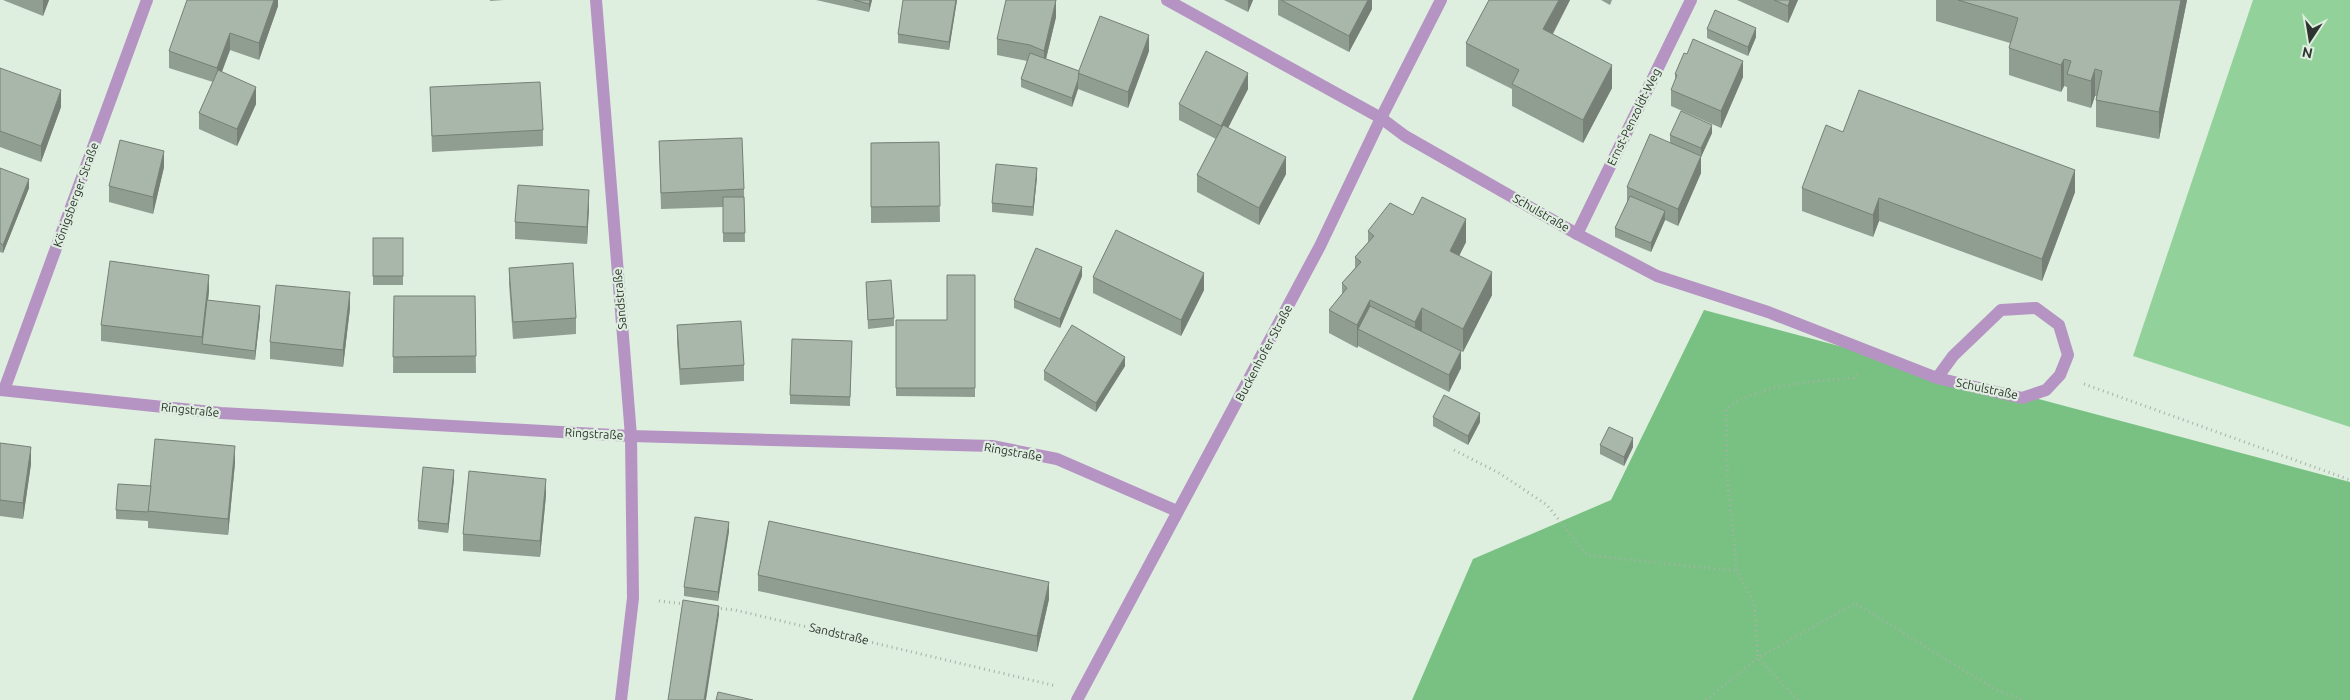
<svg xmlns="http://www.w3.org/2000/svg" width="2350" height="700" viewBox="0 0 2350 700" font-family="Ubuntu,sans-serif">
<style>
.green{fill:#93d19a}
.forest{fill:#79c083}
.lines{fill:none;stroke-linecap:round;stroke-linejoin:round}
.path{stroke:#a5b2a6;stroke-width:3;stroke-dasharray:1 4;stroke-linecap:butt}
.minor{stroke:#b593c2;stroke-width:12}
.wall{fill:#909d91}
.shaded-wall{fill:#768076}
.building{fill:#a8b7a9;stroke:#768076}
.labels{text-anchor:middle;stroke-width:4.5;stroke-linejoin:round;paint-order:stroke}
.street-label{font-size:12px;fill:#2e342f;stroke:#deeedf}
</style>
<rect width="100%" height="100%" fill="#deeedf"/>
<polygon class="green" points="2253,0 2350,0 2350,427 2133,356"/>
<polygon class="forest" points="1704,310 2350,482 2350,700 1412,700 1473,559 1611,500"/>
<g class="lines">
<g class="path">
<polyline points="2084,384 2350,480"/>
<polyline points="1454,450 1499,473 1547,505 1587,555 1737,571"/>
<polyline points="659,601 685,604"/>
<polyline points="716,608 735,610 1056,686"/>
<polyline points="1706,700 1758,658 1855,603 1996,690 2023,700"/>
<path d="M 1798,700 L 1758,658 L 1754,603 L 1737,571 L 1728,488 L 1726,408 C 1767,383 1807,382 1854,378 L 1857,373"/>
</g>
<g class="minor">
<polyline points="596,0 631,436 633,598 621,700"/>
<polyline points="1167,0 1381,118 1405,136 1577,234 1657,276 1768,312 1937,378 2022,398 2046,390 2060,375 2068,355 2059,325 2036,308 2001,310 1953,356 1937,378"/>
<polyline points="1577,234 1691,0"/>
<polyline points="0,390 221,413 631,436 992,446 1057,459 1177,511"/>
<polyline points="4,390 147,0"/>
<polyline points="1077,700 1320,246 1381,118 1441,0"/>
</g>
</g>
<g class="wall">
<polygon points="3,0 49,0 43,16"/>
<polygon points="278,0 278,6 259,60 230,50 222,72 256,104 237,146 199,129 199,113 213,82 169,68 169,51"/>
<polygon points="490,0 504,0 490,1"/>
<polygon points="816,0 872,0 869,12"/>
<polygon points="957,0 949,50 898,43 898,34"/>
<polygon points="1224,0 1253,0 1248,12"/>
<polygon points="1278,0 1372,0 1372,9 1349,52 1278,15"/>
<polygon points="1489,0 1570,0 1553,34 1612,88 1583,143 1512,106 1512,89 1466,66 1466,43"/>
<polygon points="1601,0 1612,0 1610,5"/>
<polygon points="1737,0 1798,0 1788,23"/>
<polygon points="1936,0 2187,0 2159,139 2096,127 2096,100 2097,96 2095,96 2091,108 2067,101 2067,87 2064,86 2061,92 2009,75 2009,48 2010,43 1936,21"/>
<polygon points="1056,17 1046,59 1079,71 1149,51 1128,108 1078,89 1072,107 1021,87 1021,79 1027,61 997,55 997,39"/>
<polygon points="1707,29 1756,37 1748,56 1707,38"/>
<polygon points="0,68 61,107 41,162 0,147"/>
<polygon points="1675,74 1743,77 1721,128 1671,106 1671,90 1675,82"/>
<polygon points="430,87 543,130 543,146 432,152"/>
<polygon points="1248,89 1228,127 1286,174 1259,225 1197,192 1197,175 1216,139 1179,120 1179,104"/>
<polygon points="1843,132 2075,192 2042,281 1879,221 1873,237 1802,211 1802,188"/>
<polygon points="1712,133 1701,157 1701,173 1678,226 1665,220 1651,252 1615,237 1615,228 1627,203 1627,187 1670,142 1670,135"/>
<polygon points="659,141 744,189 745,242 723,242 723,207 661,209"/>
<polygon points="939,142 940,222 871,223 871,143"/>
<polygon points="164,167 153,214 109,202 109,186"/>
<polygon points="0,168 29,188 3,253 0,252"/>
<polygon points="1037,177 1033,216 992,212 992,203"/>
<polygon points="589,207 587,244 515,239 515,222"/>
<polygon points="1368,231 1466,242 1459,256 1492,295 1463,352 1461,351 1461,368 1449,392 1358,346 1357,348 1329,333 1329,310 1342,294 1342,283 1355,268 1355,257 1368,242"/>
<rect x="373" y="238" width="30" height="47"/>
<polygon points="509,268 576,318 576,334 513,339 509,284"/>
<polygon points="975,275 975,397 896,396 896,320 947,320"/>
<polygon points="1082,276 1060,328 1014,308 1014,300"/>
<polygon points="1093,277 1204,290 1181,336 1093,293"/>
<polygon points="866,282 894,318 894,326 868,329"/>
<polygon points="209,291 208,300 260,315 255,360 101,341 101,325"/>
<polygon points="394,296 475,296 476,373 393,373"/>
<polygon points="350,308 343,367 270,359 270,342"/>
<polygon points="677,325 744,365 744,381 680,385 677,342"/>
<polygon points="852,341 850,406 790,404 790,395"/>
<polygon points="1125,366 1096,412 1044,380 1044,371"/>
<polygon points="1433,417 1480,422 1468,445 1433,426"/>
<polygon points="0,443 31,464 23,519 0,516"/>
<polygon points="1600,445 1633,447 1624,466 1600,454"/>
<polygon points="235,463 228,535 148,528 148,521 116,519 116,510 151,486"/>
<polygon points="454,479 448,533 418,529 418,521"/>
<polygon points="546,495 540,557 463,551 463,534"/>
<polygon points="729,531 718,601 684,596 684,587"/>
<polygon points="758,575 1049,599 1037,652 758,591"/>
</g>
<g class="shaded-wall">
<polygon points="43,0 49,0 43,16"/>
<polygon points="274,0 278,0 278,6 259,60 259,43"/>
<polygon points="870,0 872,0 869,12 869,4"/>
<polygon points="956,0 957,0 949,50 949,42"/>
<polygon points="1056,0 1056,17 1044,67 1044,51"/>
<polygon points="1248,0 1253,0 1248,12"/>
<polygon points="1368,0 1372,0 1372,9 1349,52 1349,36"/>
<polygon points="1559,0 1570,0 1543,52 1543,29"/>
<polygon points="1790,0 1798,0 1788,23 1788,6"/>
<polygon points="2181,0 2187,0 2159,139 2159,112"/>
<polygon points="1756,28 1756,37 1748,56 1748,47"/>
<polygon points="230,33 230,50 217,84 217,68"/>
<polygon points="1149,35 1149,51 1128,108 1128,92"/>
<polygon points="2064,59 2064,86 2061,92 2061,65"/>
<polygon points="1743,61 1743,77 1721,128 1721,111"/>
<polygon points="1612,65 1612,88 1583,143 1583,120"/>
<polygon points="2095,69 2095,96 2091,108 2091,81"/>
<polygon points="1248,73 1248,89 1221,142 1221,126"/>
<polygon points="1078,80 1078,89 1072,107 1072,98"/>
<polygon points="256,87 256,104 237,146 237,129"/>
<polygon points="61,90 61,107 41,162 41,146"/>
<polygon points="1712,125 1712,133 1701,157 1701,173 1678,226 1678,209 1701,156 1701,148"/>
<polygon points="164,151 164,167 153,214 153,197"/>
<polygon points="1286,157 1286,174 1259,225 1259,208"/>
<polygon points="1037,168 1037,177 1033,216 1033,207"/>
<polygon points="2075,170 2075,192 2042,281 2042,259"/>
<polygon points="29,179 29,188 3,253 3,245"/>
<polygon points="589,190 589,207 587,244 587,227"/>
<polygon points="1879,198 1879,221 1873,237 1873,215"/>
<polygon points="1665,211 1665,220 1651,252 1651,243"/>
<polygon points="1466,219 1466,242 1450,274 1450,251"/>
<polygon points="1082,267 1082,276 1060,328 1060,319"/>
<polygon points="1492,272 1492,295 1463,352 1463,329"/>
<polygon points="1204,273 1204,290 1181,336 1181,320"/>
<polygon points="209,275 209,291 203,344 202,344 202,337"/>
<polygon points="350,292 350,308 343,367 343,350"/>
<polygon points="1370,300 1370,322 1358,329 1358,346 1357,348 1357,325"/>
<polygon points="260,306 260,315 255,360 255,351"/>
<polygon points="1422,308 1422,331 1415,344 1415,322"/>
<polygon points="1461,351 1461,368 1449,392 1449,375"/>
<polygon points="1125,357 1125,366 1096,412 1096,403"/>
<polygon points="1480,413 1480,422 1468,445 1468,436"/>
<polygon points="1633,438 1633,447 1624,466 1624,457"/>
<polygon points="235,446 235,463 228,535 228,519"/>
<polygon points="31,447 31,464 23,519 23,503"/>
<polygon points="454,470 454,479 448,533 448,524"/>
<polygon points="546,479 546,495 540,557 540,541"/>
<polygon points="729,522 729,531 718,601 718,592"/>
<polygon points="1049,582 1049,599 1037,652 1037,636"/>
<polygon points="719,606 719,615 706,700 704,700"/>
</g>
<g class="building">
<polygon points="187,0 274,0 259,43 230,33 217,68 169,51"/>
<polygon points="854,0 870,0 869,4"/>
<polygon points="903,0 956,0 949,42 898,34"/>
<polygon points="1006,0 1056,0 1044,51 1030,45 997,39"/>
<polygon points="1281,0 1368,0 1349,36"/>
<polygon points="1489,0 1559,0 1543,29 1612,65 1583,120 1512,84 1519,70 1466,43"/>
<polygon points="1774,0 1790,0 1788,6"/>
<polygon points="1958,0 2181,0 2159,112 2096,100 2102,71 2095,69 2091,81 2067,74 2071,61 2064,59 2061,65 2009,48 2018,18"/>
<polygon points="1715,10 1756,28 1748,47 1707,29"/>
<polygon points="1100,16 1149,35 1128,92 1078,73"/>
<polygon points="1693,39 1743,61 1721,111 1671,90 1677,75 1675,74 1684,53 1687,54"/>
<polygon points="1206,51 1248,73 1221,126 1179,104"/>
<polygon points="1030,53 1079,71 1078,80 1072,98 1021,79"/>
<polygon points="0,68 61,90 41,146 0,131"/>
<polygon points="218,70 256,87 237,129 199,113"/>
<polygon points="540,82 543,130 432,136 430,87"/>
<polygon points="1859,90 2075,170 2042,259 1879,198 1873,215 1802,188 1826,125 1843,132"/>
<polygon points="1681,111 1712,125 1701,148 1670,135"/>
<polygon points="1223,125 1286,157 1259,208 1197,175"/>
<polygon points="1650,134 1701,156 1678,209 1627,187"/>
<polygon points="742,138 744,189 661,193 659,141"/>
<polygon points="120,140 164,151 153,197 109,186"/>
<polygon points="939,142 940,206 871,207 871,143"/>
<polygon points="996,164 1037,168 1033,207 992,203"/>
<polygon points="0,168 29,179 3,245 0,243"/>
<polygon points="518,185 589,190 587,227 515,222"/>
<polygon points="1630,196 1665,211 1651,243 1615,228"/>
<polygon points="723,197 744,197 745,233 723,233"/>
<polygon points="1422,197 1466,219 1450,251 1492,272 1463,329 1422,308 1415,322 1370,300 1357,325 1329,310 1347,288 1342,283 1361,262 1355,257 1374,236 1368,231 1390,203 1413,215"/>
<polygon points="1116,230 1204,273 1181,320 1093,277"/>
<rect x="373" y="238" width="30" height="38"/>
<polygon points="1036,248 1082,267 1060,319 1014,300"/>
<polygon points="110,261 209,275 202,337 101,325"/>
<polygon points="573,263 576,318 513,322 509,268"/>
<polygon points="947,275 975,275 975,388 896,388 896,320 947,320"/>
<polygon points="891,280 894,318 868,320 866,282"/>
<polygon points="276,285 350,292 343,350 270,342"/>
<polygon points="394,296 475,296 476,356 393,357"/>
<polygon points="207,300 260,306 255,351 202,344"/>
<polygon points="1370,306 1461,351 1449,375 1358,329"/>
<polygon points="741,321 744,365 680,369 677,325"/>
<polygon points="1072,325 1125,357 1096,403 1044,371"/>
<polygon points="792,339 852,341 850,397 790,395"/>
<polygon points="1444,395 1480,413 1468,436 1433,417"/>
<polygon points="1609,427 1633,438 1624,457 1600,445"/>
<polygon points="155,439 235,446 228,519 148,511"/>
<polygon points="0,443 31,447 23,503 0,500"/>
<polygon points="423,467 454,470 448,524 418,521"/>
<polygon points="469,471 546,479 540,541 463,534"/>
<polygon points="118,484 151,486 148,512 116,510"/>
<polygon points="695,517 729,522 718,592 684,587"/>
<polygon points="769,521 1049,582 1037,636 758,575"/>
<polygon points="683,600 719,606 704,700 668,700"/>
<polygon points="718,692 753,700 716,700"/>
</g>
<g class="labels">
<g class="street-label">
<text transform="translate(1634 117) rotate(-64)" y="4">Ernst-Penzoldt-Weg</text>
<text transform="translate(76 195) rotate(-70)" y="4">Königsberger Straße</text>
<text transform="translate(1541 213) rotate(30)" y="4">Schulstraße</text>
<text transform="translate(620 299) rotate(-95)" y="4">Sandstraße</text>
<text transform="translate(1264 353) rotate(-62)" y="4">Buckenhofer Straße</text>
<text transform="translate(1987 389) rotate(12)" y="4">Schulstraße</text>
<text transform="translate(190 410) rotate(6)" y="4">Ringstraße</text>
<text transform="translate(594 434) rotate(3)" y="4">Ringstraße</text>
<text transform="translate(1013 452) rotate(10)" y="4">Ringstraße</text>
<text transform="translate(839 634) rotate(13)" y="4">Sandstraße</text>
</g>
</g>
<g transform="translate(2310 40) rotate(192)" stroke="#deeedf" stroke-width="4" paint-order="stroke">
<path d="M0-4L9 19L0 12L-9 19Z" fill="#2e342f"/>
<text y="-8" font-size="14" font-weight="bold" text-anchor="middle" fill="#2e342f">N</text>
</g>
</svg>
